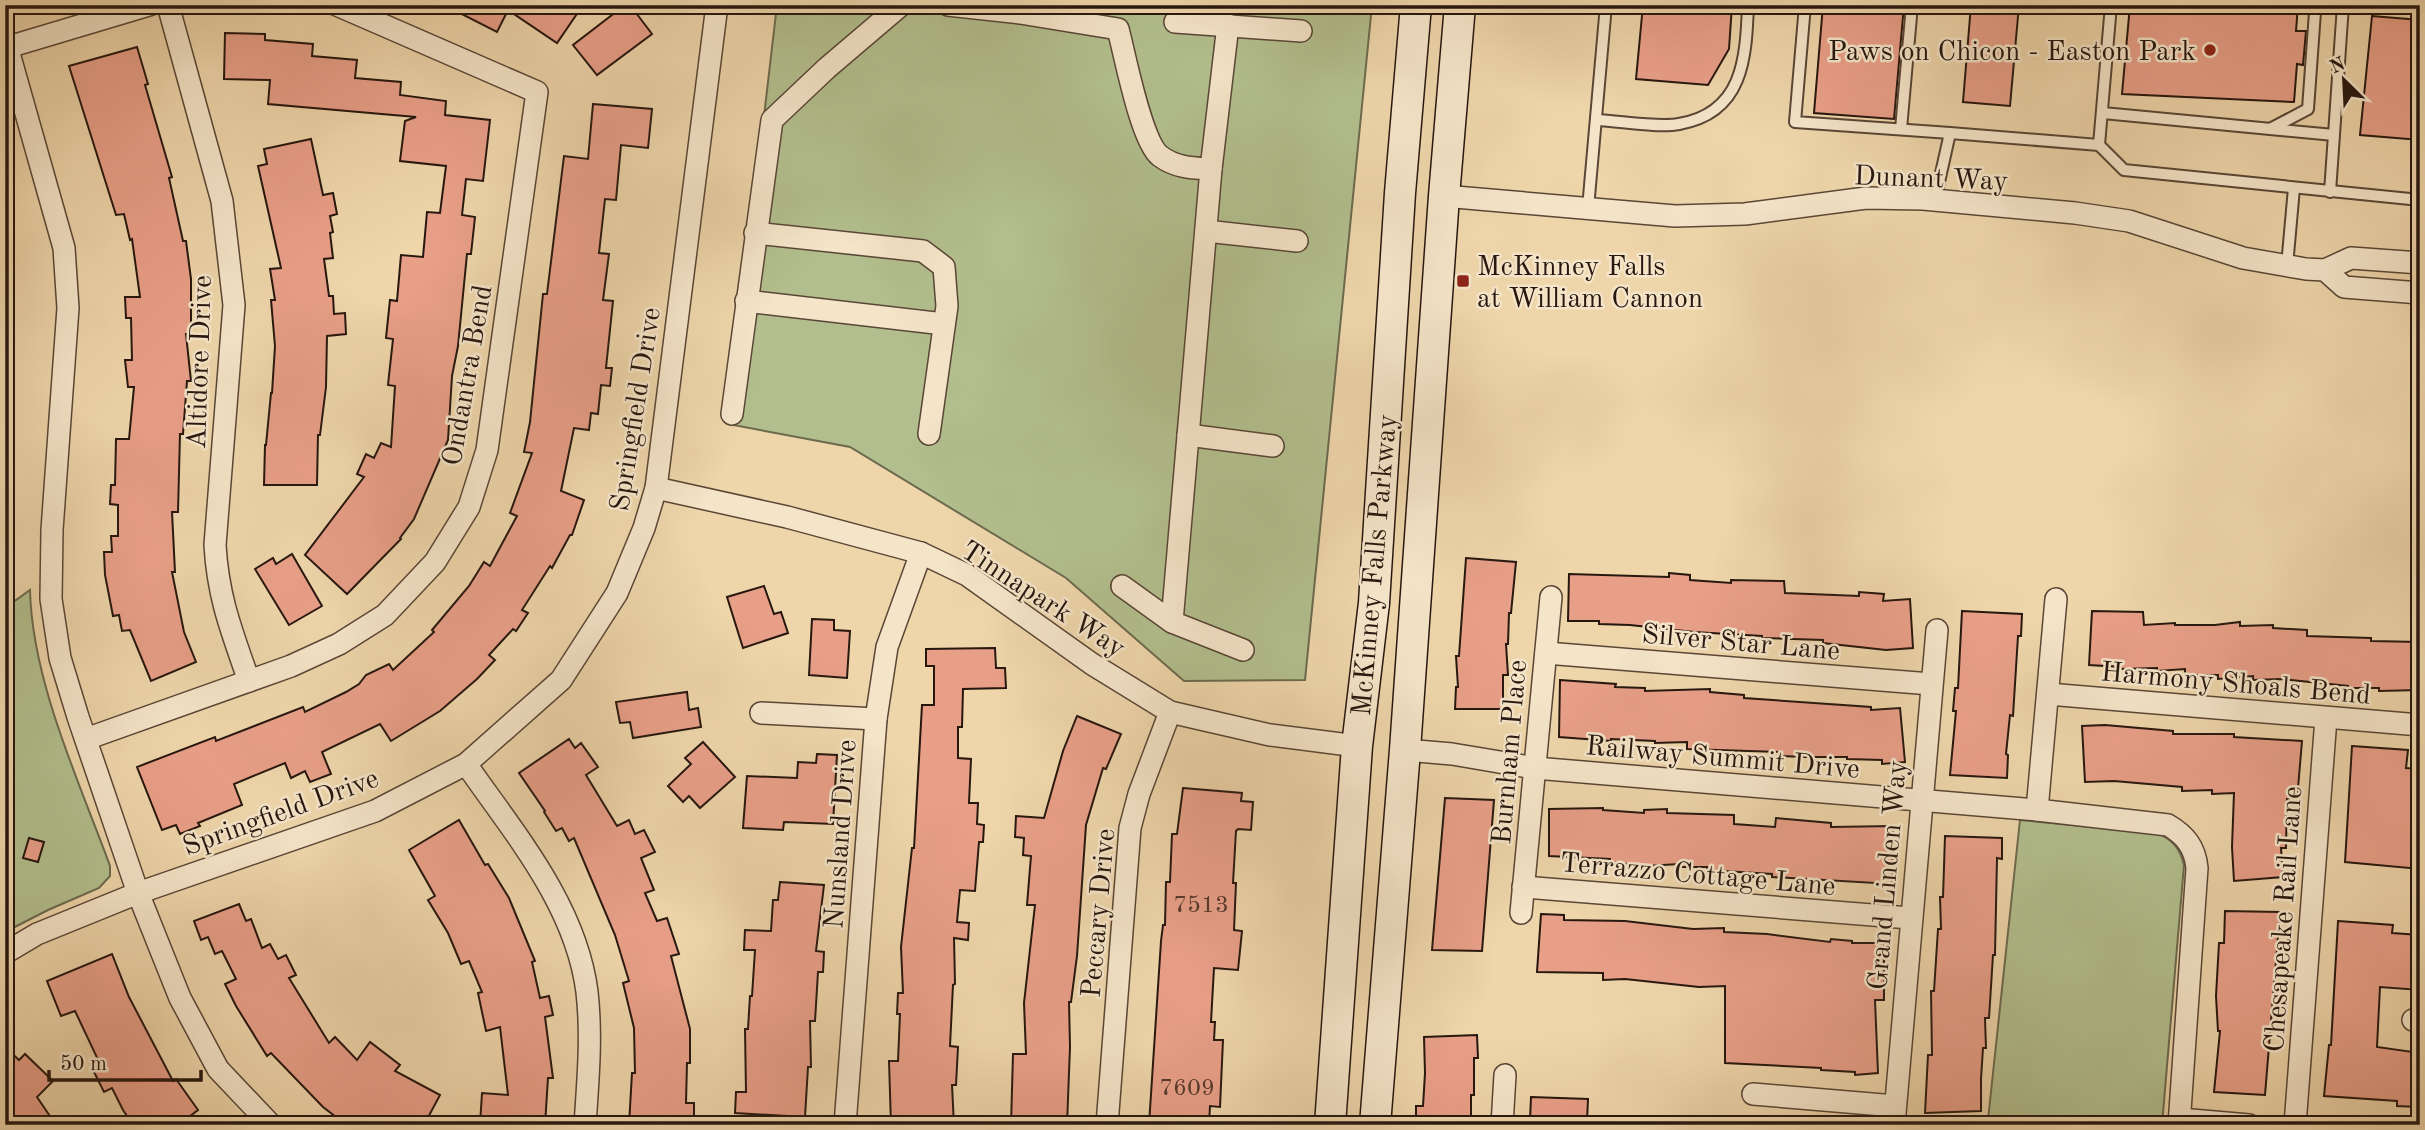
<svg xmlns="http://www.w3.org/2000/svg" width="2425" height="1130" viewBox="0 0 2425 1130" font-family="'Old Standard TT',serif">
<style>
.green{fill:#b2be8d;stroke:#6c6a4e;stroke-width:2}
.building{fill:#e89f88;stroke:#27170f;stroke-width:2}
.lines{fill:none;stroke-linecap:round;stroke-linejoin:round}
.service-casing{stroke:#594636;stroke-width:14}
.minor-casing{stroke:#594636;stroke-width:24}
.secondary-casing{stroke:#27170f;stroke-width:33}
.service{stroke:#f4e4c8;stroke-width:10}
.minor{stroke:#f4e4c8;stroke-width:21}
.secondary{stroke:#f4e4c8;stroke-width:30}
.poi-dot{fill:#8f2418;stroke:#f4e4c8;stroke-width:2.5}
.labels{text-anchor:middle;stroke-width:5;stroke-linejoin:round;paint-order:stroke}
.number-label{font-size:24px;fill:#57392d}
.poi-label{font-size:28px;fill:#27170f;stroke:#f4e4c8;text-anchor:end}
.street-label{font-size:28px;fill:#27170f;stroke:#f4e4c8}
</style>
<rect width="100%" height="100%" fill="#eed5aa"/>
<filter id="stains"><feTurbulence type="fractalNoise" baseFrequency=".00286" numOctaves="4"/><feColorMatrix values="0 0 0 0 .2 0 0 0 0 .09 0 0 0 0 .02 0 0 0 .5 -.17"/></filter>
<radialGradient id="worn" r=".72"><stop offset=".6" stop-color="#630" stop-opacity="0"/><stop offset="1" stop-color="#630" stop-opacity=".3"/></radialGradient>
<g class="green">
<polygon points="777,5 1372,5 1305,680 1184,681 1066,578 850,447 728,424"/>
<path d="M 30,590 C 32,681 79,781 110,866 L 110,876 L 99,888 L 48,910 L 5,932 L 5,608 Z"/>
<path d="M 2020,820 L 2157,833 C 2172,839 2180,848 2184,865 L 2162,1125 L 2028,1125 L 1988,1120 Z"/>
</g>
<g class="building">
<polygon points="444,5 583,5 557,43 508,10 497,32"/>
<polygon points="625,5 630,5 652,34 597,75 573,45"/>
<polygon points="1643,5 1732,5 1729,49 1708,85 1636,79"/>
<polygon points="1823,5 1904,5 1894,119 1814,113"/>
<polygon points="1971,5 2019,5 2010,106 1963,102"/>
<polygon points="2130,5 2298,5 2296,31 2306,31 2303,65 2297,64 2294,102 2122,94"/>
<polygon points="2372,16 2420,20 2420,140 2360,135"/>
<polygon points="225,33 265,34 265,40 313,44 312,56 357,60 355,78 401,82 400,95 446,101 445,115 490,120 483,181 466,179 462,215 475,217 471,254 467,254 458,346 452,376 448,440 414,519 400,538 401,539 347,594 305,555 364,477 357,474 366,454 374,458 381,443 391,447 395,386 388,385 393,339 386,338 390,300 397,301 401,255 423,257 427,212 440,213 446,166 400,161 405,121 416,117 268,104 270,80 224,79"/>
<polygon points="137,47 148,84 145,85 172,177 169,178 183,241 186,241 191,279 191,334 186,334 191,381 187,381 183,434 180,434 178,512 172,512 175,572 172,572 184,632 196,662 151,681 130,630 122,631 119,615 113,616 105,575 104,552 112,552 111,536 118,536 118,505 110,504 111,485 115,485 116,439 129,439 134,387 128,387 125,360 132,360 131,318 126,318 125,297 140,297 132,239 130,240 124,214 116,215 69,66"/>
<polygon points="593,104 652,109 648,148 621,145 616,200 605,199 599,253 609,254 603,300 613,301 606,368 612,368 610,386 601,385 598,414 591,413 589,430 574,428 561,491 584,500 572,535 570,535 552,568 550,566 522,610 528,613 516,631 513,629 489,655 495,660 477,679 440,711 391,741 380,724 322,752 331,774 310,782 305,771 291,778 285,763 234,784 242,805 198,823 200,826 180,834 176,825 162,830 137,767 215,737 216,741 303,707 305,712 346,692 359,684 366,675 389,664 393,670 434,632 432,630 469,586 484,562 490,566 517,516 510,513 532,453 524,452 530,422 543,294 547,294 564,156 588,159"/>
<polygon points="311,139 323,195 333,193 337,214 330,216 333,232 330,233 333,258 324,259 329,296 333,296 334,314 345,313 346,334 327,336 326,387 320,435 318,435 317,485 264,485 265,445 266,445 271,393 272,393 275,346 271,300 275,300 270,269 281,268 258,166 267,164 264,149"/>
<polygon points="292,554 322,606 289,625 255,569 273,558 276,564"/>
<polygon points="1466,558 1516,562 1511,613 1509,613 1508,644 1506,644 1508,675 1503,675 1503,709 1455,709 1456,687 1458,687 1456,656 1459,656"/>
<polygon points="1669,573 1690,575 1690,580 1731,583 1731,580 1784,581 1785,593 1859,596 1859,592 1884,594 1883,601 1910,599 1913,648 1886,650 1823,643 1823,640 1762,638 1762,636 1694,632 1630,625 1599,624 1599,621 1568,621 1569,574 1669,577"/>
<polygon points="764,586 774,614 781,612 788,633 743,648 727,597"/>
<polygon points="1962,611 2022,614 2021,636 2018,636 2013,716 2010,715 2006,754 2008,755 2007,778 1950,775 1956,711 1953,711 1955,688 1958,688"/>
<polygon points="2092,611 2143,612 2144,625 2175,623 2175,625 2215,625 2240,622 2240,626 2273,625 2273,628 2307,630 2307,636 2371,638 2371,641 2420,642 2420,690 2379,691 2379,688 2348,688 2348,686 2281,679 2253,680 2253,676 2218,679 2218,675 2185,675 2185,669 2157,671 2157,668 2121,669 2121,667 2089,665"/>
<polygon points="812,619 834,620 834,630 850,631 847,678 809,675"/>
<polygon points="995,648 996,668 1005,668 1006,688 963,689 962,727 958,727 958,758 971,759 969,803 978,803 977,824 984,825 983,842 979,842 975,891 960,890 957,922 969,923 968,940 954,938 955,984 953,985 950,1046 958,1047 956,1085 952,1085 954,1125 891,1125 889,1061 898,1061 900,1014 897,1014 898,993 903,993 901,947 912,848 914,848 922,705 934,705 934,666 926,666 926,649"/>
<polygon points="1560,680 1616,684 1615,687 1645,688 1645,691 1710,689 1710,692 1744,695 1744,698 1871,707 1871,710 1900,708 1905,762 1882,764 1882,760 1847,759 1847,757 1805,757 1782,756 1782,752 1687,749 1687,742 1655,743 1655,741 1611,739 1611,741 1559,737"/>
<polygon points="687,692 689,710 698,708 701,727 633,738 630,722 620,723 616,702"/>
<polygon points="1077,716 1121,734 1106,769 1103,768 1086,825 1077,956 1071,1002 1069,1002 1070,1047 1067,1125 1011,1125 1013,1054 1026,1054 1024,1003 1035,905 1027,905 1031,856 1023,855 1024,838 1015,837 1016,816 1044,818 1063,751"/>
<polygon points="2105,725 2173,731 2173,734 2234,734 2234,737 2302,741 2297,800 2287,799 2286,848 2281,848 2283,877 2234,881 2232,847 2234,793 2212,794 2212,790 2182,791 2182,787 2114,781 2085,782 2082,726"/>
<polygon points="569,739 575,748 581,743 598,767 586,775 617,826 629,820 635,834 644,830 655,852 641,858 654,890 645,893 657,921 667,918 679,954 671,956 690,1029 690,1063 687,1063 686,1103 694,1103 694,1125 629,1125 632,1073 635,1073 634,1028 623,983 629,981 615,935 574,838 569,841 562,828 556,831 544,812 545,811 519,773"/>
<polygon points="703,742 735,777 700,808 689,796 683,802 668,786 691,764 685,758"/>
<polygon points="2352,746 2408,750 2406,768 2420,769 2420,869 2345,862"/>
<polygon points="817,754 837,755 833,824 784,822 783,830 743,828 747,776 797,778 798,762 816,763"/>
<polygon points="1183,788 1242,793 1241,801 1253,802 1251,830 1238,829 1236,831 1233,883 1236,883 1234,930 1242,931 1238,970 1214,968 1211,1022 1215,1022 1214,1040 1223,1040 1220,1107 1210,1106 1209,1125 1149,1125 1161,941 1163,925 1165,925 1166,882 1170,882 1172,834 1177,834"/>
<polygon points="1445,798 1494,800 1482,951 1432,950"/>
<polygon points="1603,808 1603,810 1644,813 1644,810 1667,809 1667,813 1734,815 1734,824 1775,827 1776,818 1831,823 1831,827 1893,826 1892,884 1772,877 1772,874 1707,870 1707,867 1679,867 1679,864 1646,866 1610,862 1610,859 1549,856 1549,809"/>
<polygon points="459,820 485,865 488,864 509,898 535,961 532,962 540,998 549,996 553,1015 545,1017 553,1078 548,1078 545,1125 480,1125 482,1093 508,1095 500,1027 486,1031 478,993 482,992 469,961 461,964 448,933 428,900 435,896 409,850"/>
<polygon points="1945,836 2002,838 2002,859 1997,858 1995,955 1993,955 1989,1018 1985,1018 1986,1048 1983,1048 1981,1079 1981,1111 1925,1113 1928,1055 1932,1055 1931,991 1934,991 1938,929 1941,929 1940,897 1943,897"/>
<polygon points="29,838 44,842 38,862 23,858"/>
<polygon points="780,882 824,885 816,951 824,952 823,972 818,972 815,1021 810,1021 811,1067 808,1067 805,1117 735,1113 736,1092 746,1092 745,1029 748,1029 750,996 752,996 755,950 744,950 745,930 771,931 773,900 778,900"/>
<polygon points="239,904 246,921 251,919 262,948 270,944 278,959 286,955 296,975 289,978 329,1043 335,1037 357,1060 370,1042 400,1065 395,1071 440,1095 424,1125 352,1125 342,1117 340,1120 323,1107 271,1053 267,1056 236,1006 225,984 236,979 222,951 215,954 208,937 201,940 194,921"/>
<polygon points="2225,911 2280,912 2265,1095 2214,1092 2220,1031 2218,1031 2216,996 2219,943 2224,943"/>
<polygon points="1541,914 1564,915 1564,920 1625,921 1693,929 1724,928 1724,932 1767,934 1830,942 1831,939 1852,941 1852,943 1884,943 1884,1000 1875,1000 1878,1073 1855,1075 1855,1072 1821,1070 1821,1068 1725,1063 1725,986 1699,987 1625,979 1603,980 1603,973 1537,972"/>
<polygon points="2338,921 2393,925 2392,933 2420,935 2420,990 2380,987 2377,1047 2420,1053 2418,1107 2397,1106 2397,1101 2324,1096 2329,1045 2331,1045"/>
<polygon points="112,954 129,997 173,1081 176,1079 198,1110 189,1117 196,1125 133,1125 123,1110 112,1088 104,1092 93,1070 101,1066 75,1011 61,1016 47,981"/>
<polygon points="1477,1035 1478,1058 1474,1058 1474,1095 1471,1095 1471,1125 1416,1125 1416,1106 1423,1106 1425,1073 1424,1037"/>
<polygon points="5,1047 19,1060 25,1054 53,1081 37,1097 56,1125 5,1125"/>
<polygon points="1531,1097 1588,1099 1587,1121 1530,1120"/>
</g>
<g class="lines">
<defs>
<g id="service">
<polyline points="1805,5 1795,122 1950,133"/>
<polyline points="2103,113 2334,135"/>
<path d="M 1597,120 C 1620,121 1658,128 1679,124 C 1743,113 1746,59 1748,5"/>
<polyline points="1901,129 1912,5"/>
<polyline points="2270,129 2308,109 2315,12 2318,5"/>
<polyline points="2099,145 2111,5"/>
<polyline points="2330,192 2343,5"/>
<polyline points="1935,200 1950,133 2099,145 2124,170 2420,200"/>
<polyline points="1588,208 1606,5"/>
<polyline points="2287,266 2294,188"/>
</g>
<g id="minor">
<path d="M 168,5 L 222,201 L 234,305 L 215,545 C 218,598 232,632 249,681"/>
<path d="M 948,5 L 1020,13 L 1118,29 C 1125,55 1141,141 1160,156 C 1176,168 1193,168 1211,169 L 1172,622 L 1243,650"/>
<polyline points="1175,22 1301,31"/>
<polyline points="5,39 64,248 68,308 52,530 51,599 60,658 78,717 138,893 180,998 218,1069 271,1125"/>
<polyline points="5,48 149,5"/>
<polyline points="1211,169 1228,25"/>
<polyline points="1444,196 1675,216 1745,214 1866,198 1923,199 2075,213 2129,221 2243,258 2306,269 2325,270 2351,258 2420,263"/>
<polyline points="1206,231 1297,241"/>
<polyline points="755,233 923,251 944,267 947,306 929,434"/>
<polyline points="2325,270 2344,287 2420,293"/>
<polyline points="746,301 944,324"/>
<polyline points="732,414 772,120 827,68 901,5"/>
<polyline points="1188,435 1273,446"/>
<polyline points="656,488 787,517 921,553 967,575 1092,664 1170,712 1270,735 1357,746"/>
<polyline points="1122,586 1172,622"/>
<polyline points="1546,653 1931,684"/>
<polyline points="2048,694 2420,725"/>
<polyline points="761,713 876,719"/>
<polyline points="86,739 291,666 339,644 385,615 435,562 469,507 487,450 537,92 337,5"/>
<path d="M 1405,750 L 1452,754 L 1535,768 L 2037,810 L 2168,825 C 2185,835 2195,847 2197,868 L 2179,1125"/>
<path d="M 466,764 C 514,833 576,905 587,992 C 592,1036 588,1080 585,1125"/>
<polyline points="2037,810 2056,599"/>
<polyline points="1523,887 1910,918"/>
<polyline points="1521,913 1551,597"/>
<polyline points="5,953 37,934 138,893 375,811 466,764 561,680 617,593 644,528 656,488 717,5"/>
<polyline points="2413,1020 2420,1021"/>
<polyline points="1753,1094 1895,1106"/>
<polyline points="2180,1119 2249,1125"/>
<polyline points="845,1125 876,719 887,647 921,553"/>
<polyline points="1107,1125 1130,828 1139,794 1170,712"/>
<polyline points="1502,1125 1505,1075"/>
<polyline points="1894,1125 1937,630"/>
<polyline points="2295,1125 2326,718"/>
</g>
<g id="secondary">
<polyline points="1330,1125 1357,746 1374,603 1400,193 1416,5"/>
<polyline points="1375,1125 1405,750 1444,196 1460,5"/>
</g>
</defs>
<use href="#service" class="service-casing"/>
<use href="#minor" class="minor-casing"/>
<use href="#secondary" class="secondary-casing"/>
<use href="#service" class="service"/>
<use href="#minor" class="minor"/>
<use href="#secondary" class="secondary"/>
</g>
<g class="poi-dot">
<circle cx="2210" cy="50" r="7"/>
<rect x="1456" y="274" width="14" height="14" rx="3.5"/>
</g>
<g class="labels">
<g class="number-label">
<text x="1201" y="912">7513</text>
<text x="1187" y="1095">7609</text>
</g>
<g class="poi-label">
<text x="2196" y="60">Paws on Chicon - Easton Park</text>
<text x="1477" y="275" text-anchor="start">McKinney Falls<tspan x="1477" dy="32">at William Cannon</tspan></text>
</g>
<g class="street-label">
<text transform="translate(1931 177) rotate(2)" y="10">Dunant Way</text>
<text transform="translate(198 362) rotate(-88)" y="10">Altidore Drive</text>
<text transform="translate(466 375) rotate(-80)" y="10">Ondantra Bend</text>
<text transform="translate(634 409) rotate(-81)" y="10">Springfield Drive</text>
<text transform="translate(1373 565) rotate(-85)" y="10">McKinney Falls Parkway</text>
<text transform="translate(1044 598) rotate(33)" y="10">Tinnapark Way</text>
<text transform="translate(1741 641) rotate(5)" y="10">Silver Star Lane</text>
<text transform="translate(2236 682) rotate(5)" y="10">Harmony Shoals Bend</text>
<text transform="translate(1508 752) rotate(-85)" y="10">Burnham Place</text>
<text transform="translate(1723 756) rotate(5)" y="10">Railway Summit Drive</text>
<text transform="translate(280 811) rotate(-20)" y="10">Springfield Drive</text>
<text transform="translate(839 834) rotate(-86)" y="10">Nunsland Drive</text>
<text transform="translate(1698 873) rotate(5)" y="10">Terrazzo Cottage Lane</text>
<text transform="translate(1886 875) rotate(-85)" y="10">Grand Linden Way</text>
<text transform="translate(1097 913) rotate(-85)" y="10">Peccary Drive</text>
<text transform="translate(2282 919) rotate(-86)" y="10">Chesapeake Rail Lane</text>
</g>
</g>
<rect width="2425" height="1130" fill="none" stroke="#eed5aa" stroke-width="28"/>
<rect x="7" y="7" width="2411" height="1116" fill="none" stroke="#27170f" stroke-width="3.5"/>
<rect x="14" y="14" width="2397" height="1102" fill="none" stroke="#27170f" stroke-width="2"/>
<g transform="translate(2344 80) rotate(336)" stroke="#f4e4c8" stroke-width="5" paint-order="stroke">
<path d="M0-5L12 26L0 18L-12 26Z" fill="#27170f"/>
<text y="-10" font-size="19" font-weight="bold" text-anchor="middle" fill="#27170f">N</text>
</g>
<path d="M49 1070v10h152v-10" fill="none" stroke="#27170f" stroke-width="3.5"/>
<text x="60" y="1070" font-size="21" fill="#27170f" stroke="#f4e4c8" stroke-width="5" paint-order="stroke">50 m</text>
<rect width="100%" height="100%" filter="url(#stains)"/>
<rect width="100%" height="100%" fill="url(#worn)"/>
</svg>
